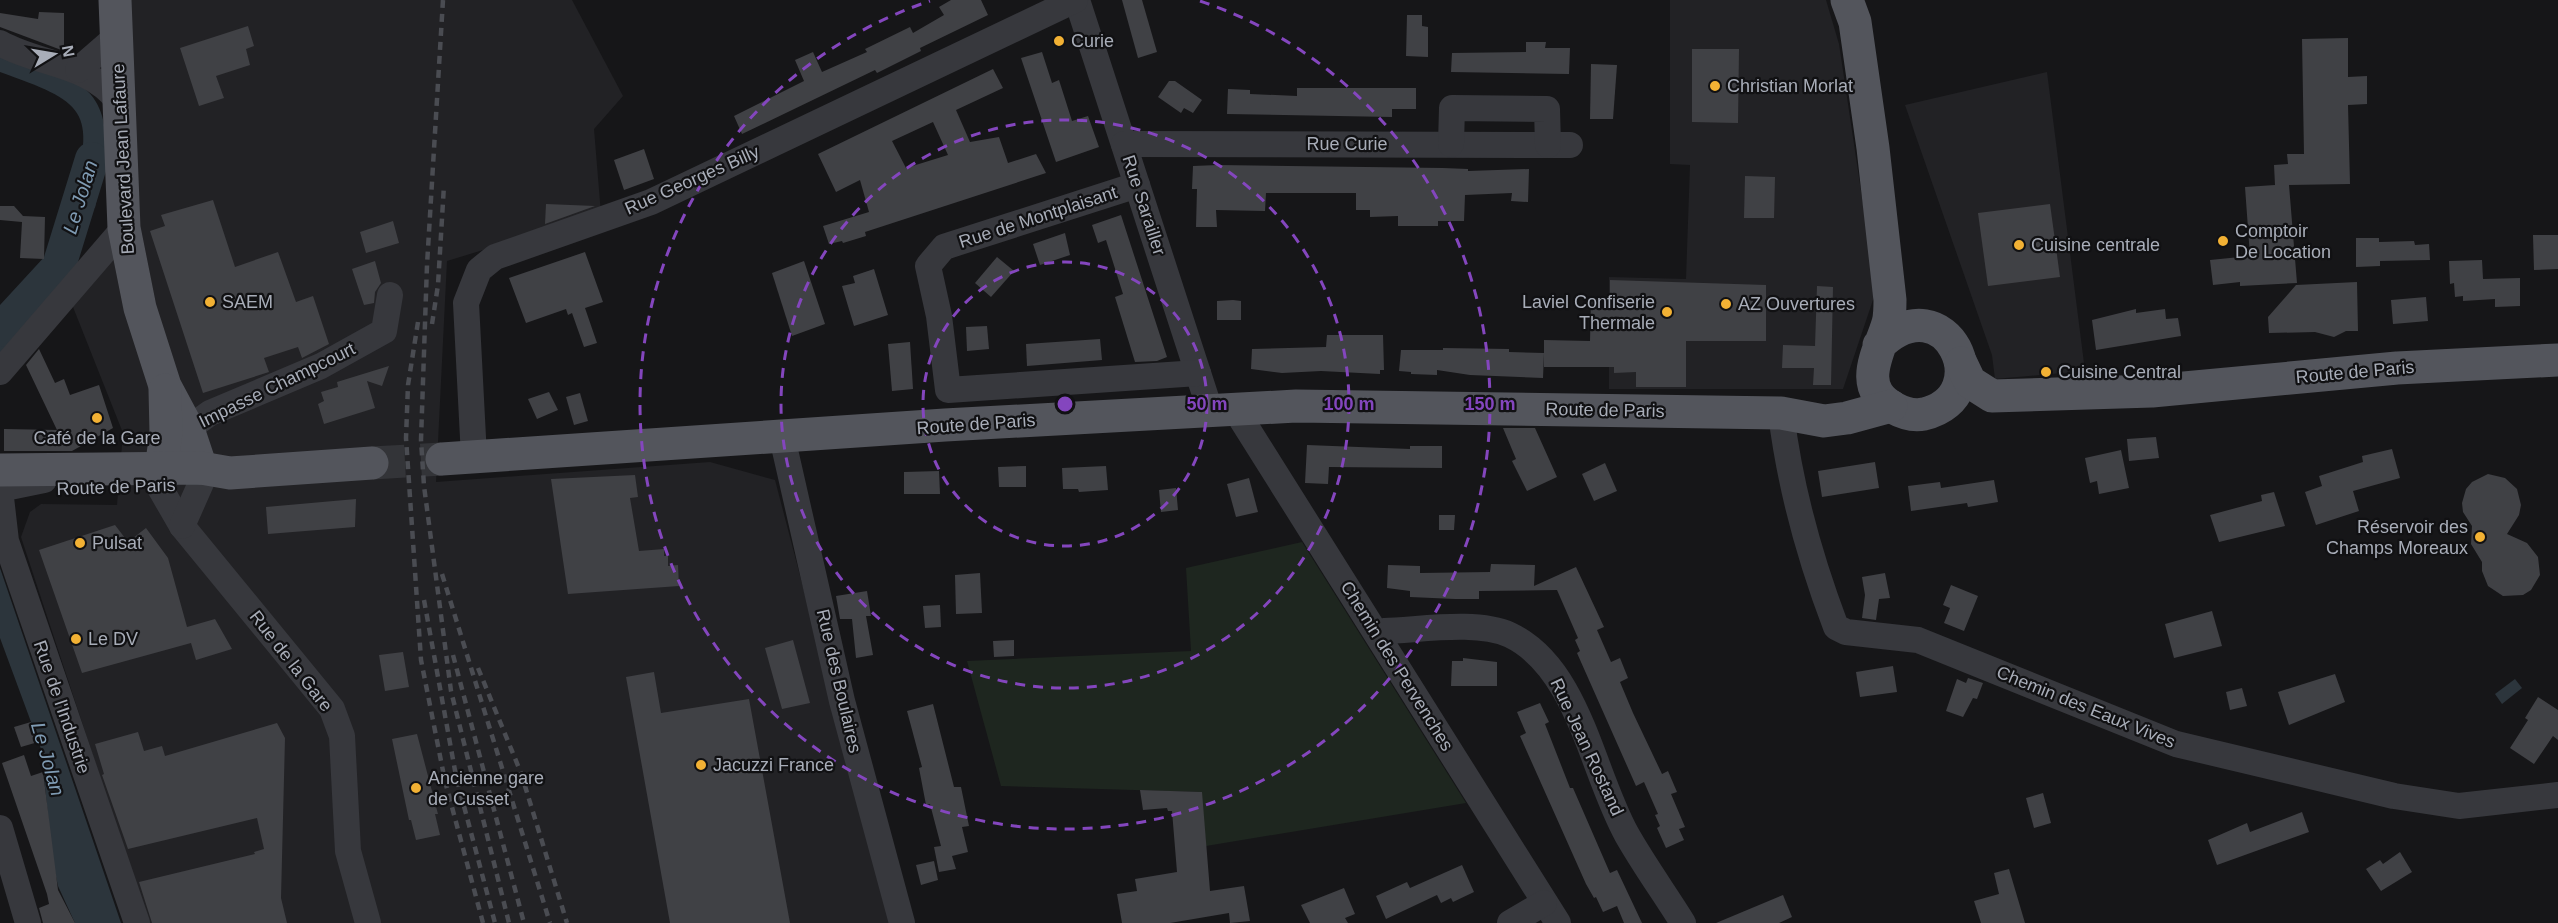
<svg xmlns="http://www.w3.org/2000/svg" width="2558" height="923" viewBox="0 0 2558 923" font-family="Helvetica,sans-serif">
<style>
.built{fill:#222225}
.green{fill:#1e261f}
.water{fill:#2c353c}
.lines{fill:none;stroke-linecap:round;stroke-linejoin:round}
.river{stroke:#2c353c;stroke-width:34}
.building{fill:#404145;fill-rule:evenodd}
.major-tunnel{stroke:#333438;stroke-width:33;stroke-dasharray:33 16;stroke-linecap:butt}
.minor{stroke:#37383d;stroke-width:26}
.major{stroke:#53555c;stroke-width:33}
.rail{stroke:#4a4c52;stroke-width:4.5;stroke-dasharray:8 6;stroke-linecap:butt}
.ring{fill:none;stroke:#8446be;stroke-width:3;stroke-dasharray:10 8}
.poi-dot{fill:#f2b134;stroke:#111113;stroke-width:2}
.labels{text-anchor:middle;stroke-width:4.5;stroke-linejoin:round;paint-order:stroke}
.poi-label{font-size:18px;fill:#a8adb8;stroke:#111113;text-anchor:start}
.street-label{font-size:18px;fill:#a8adb8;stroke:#111113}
.water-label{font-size:20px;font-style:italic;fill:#7f9bb3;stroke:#111113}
.centre{fill:#8446be;stroke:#111113;stroke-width:3}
.ring-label{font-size:18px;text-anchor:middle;font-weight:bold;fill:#8446be;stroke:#111113;stroke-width:4.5;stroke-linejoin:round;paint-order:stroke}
</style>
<rect width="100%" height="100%" fill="#161618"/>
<g class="built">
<polygon points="115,0 572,0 623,96 594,129 601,214 447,261 436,482 710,462 775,480 891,923 148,923 21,537 30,512 41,504 117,505 123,433 71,302 124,228"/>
<polygon points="1670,0 1826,0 1839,44 1876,291 1843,389 1609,389 1609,277 1686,279 1690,165 1670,164"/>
<polygon points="2047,72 2085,371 1995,379 1992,355 1905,105"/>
</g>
<polygon class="green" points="1302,542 1466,803 1206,846 1201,792 1001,786 967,661 1191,651 1186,568"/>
<g class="water">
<path d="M 0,51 C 25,61 55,69 77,83 C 120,109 104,170 95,208 L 71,201 C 98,109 84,102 0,72 Z"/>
<path d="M 67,213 L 90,220 L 72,274 L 0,354 L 0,310 C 8,305 17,301 25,295 C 53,275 58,244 67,213 Z"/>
<polygon points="0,568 121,923 75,923 58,886 53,863 41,749 0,638"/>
<polygon points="2515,679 2522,688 2502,704 2495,694"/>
</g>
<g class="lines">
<polyline class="river" points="0,330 59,266 92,159"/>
</g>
<g class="building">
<polygon points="951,0 981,0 988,15 920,48 921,51 877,73 875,70 742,134 734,116 804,81 795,60 813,52 822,72 867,52 865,49 910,27 913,33 944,15 939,7"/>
<polygon points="1122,0 1142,0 1157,52 1138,58"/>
<polygon points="39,12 64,13 64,51 0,27 0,13 38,19"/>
<polygon points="1407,15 1422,15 1422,26 1428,27 1428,57 1406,56"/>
<polygon points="248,26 254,46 246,49 250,65 216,76 224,98 199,106 180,48"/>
<polygon points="2348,38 2348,77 2367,76 2367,104 2348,105 2350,184 2289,185 2297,283 2240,286 2240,282 2213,285 2210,260 2250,256 2245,187 2275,185 2274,165 2288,164 2287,154 2304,154 2302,39"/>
<polygon points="1526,42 1546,42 1545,48 1570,48 1569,74 1451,72 1452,53 1526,52"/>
<polygon points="1692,49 1739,49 1738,123 1692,122"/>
<polygon points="1042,52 1052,83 1059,80 1072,121 1088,116 1099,147 1056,162 1021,58"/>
<polygon points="1591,64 1617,65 1613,119 1590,119"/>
<path d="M 993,69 L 1003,88 L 956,110 L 970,142 L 999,137 L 1008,163 L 1036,154 L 1046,173 L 865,232 L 866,236 L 843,243 L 842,241 L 829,244 L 823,226 L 869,212 L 860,180 L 836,192 L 818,154 ZM 933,122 L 948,155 L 906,168 L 892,141 Z"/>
<polygon points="1169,81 1175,81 1202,100 1193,113 1184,108 1181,113 1158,97"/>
<polygon points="1297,88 1416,88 1416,109 1392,109 1392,117 1227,114 1228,89 1250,90 1250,94 1297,96"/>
<polygon points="644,149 654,179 624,190 614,160"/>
<polygon points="1218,165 1443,168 1468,169 1468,171 1529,169 1528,202 1511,201 1512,193 1465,195 1464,221 1438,221 1438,226 1398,226 1398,216 1370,217 1370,210 1356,210 1356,193 1266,193 1265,211 1216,210 1217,227 1196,227 1197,189 1192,189 1193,166"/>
<polygon points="1745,176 1775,177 1774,218 1744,218"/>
<polygon points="213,200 235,267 278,252 296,302 313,296 329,344 302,358 298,347 264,358 269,372 203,393 150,231 165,226 161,215"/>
<polygon points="546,204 595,206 545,224"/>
<polygon points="2050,204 2060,277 1988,286 1978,213"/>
<polygon points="0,206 14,206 23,216 45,217 44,259 20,258 22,222 0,220"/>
<polygon points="1121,215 1167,357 1157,361 1135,362 1115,297 1123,294 1106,240 1098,243 1092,225"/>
<polygon points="393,221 399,243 366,253 360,232"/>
<polygon points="1065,233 1070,255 1040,265 1033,244"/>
<polygon points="2533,235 2558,235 2558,269 2534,270"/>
<polygon points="2356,238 2379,238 2379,242 2414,241 2415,245 2429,244 2430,260 2380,261 2380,266 2356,267"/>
<polygon points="585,252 603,302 585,308 597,343 584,347 572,313 568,315 566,309 526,323 509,278"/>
<polygon points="997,257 1014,271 991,297 975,283"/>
<polygon points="2482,260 2483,279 2520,278 2520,306 2495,307 2495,299 2463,301 2463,296 2455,297 2454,283 2450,284 2449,261"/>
<polygon points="375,261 381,283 375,292 374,303 364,305 352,269"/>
<polygon points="804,261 825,324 792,336 772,273"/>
<polygon points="874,269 888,315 854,326 842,286 855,283 853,276"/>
<polygon points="1610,280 1766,285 1766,341 1686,341 1686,387 1636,387 1636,372 1614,373 1614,367 1544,367 1544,340 1590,341 1591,298 1610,299"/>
<polygon points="2357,282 2358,331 2346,331 2334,337 2315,332 2269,333 2268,317 2296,285"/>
<polygon points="1817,286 1833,287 1831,385 1813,385 1814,368 1782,368 1783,345 1815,346"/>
<polygon points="2426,297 2428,321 2393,324 2391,300"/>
<polygon points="1233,300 1241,301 1241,320 1217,320 1217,301"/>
<polygon points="2136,309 2136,313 2165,309 2166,319 2178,318 2181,336 2096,350 2092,320"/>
<polygon points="987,326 989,349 967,351 966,327"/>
<polygon points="1327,335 1383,335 1384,370 1380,370 1380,374 1321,371 1282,373 1251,369 1252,349 1326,347"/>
<polygon points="1100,339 1102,360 1027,366 1026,344"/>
<polygon points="910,342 913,389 892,391 888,344"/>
<polygon points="1443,348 1509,349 1509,352 1544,353 1543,378 1470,375 1437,370 1437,375 1411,374 1411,372 1399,371 1401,350 1443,350"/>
<polygon points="39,349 55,383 64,379 70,395 99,385 113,428 72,451 4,451 4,429 57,430 26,365"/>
<polygon points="389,366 382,386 367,381 375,408 324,424 318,404 324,401 321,392 338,387 337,382"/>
<polygon points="549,392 558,410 537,419 528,399"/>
<polygon points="580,393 588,421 574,425 566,397"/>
<polygon points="1503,428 1535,428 1557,477 1527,491 1512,461 1516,459"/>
<polygon points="2156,437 2159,458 2129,461 2127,439"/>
<polygon points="1307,445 1410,449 1410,446 1442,446 1442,468 1329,467 1328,484 1305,483"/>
<polygon points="2392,449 2400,478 2353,491 2359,511 2316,525 2305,492 2322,486 2319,476 2363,462 2362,456"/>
<polygon points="2121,450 2129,488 2099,494 2097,481 2090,483 2085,458"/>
<polygon points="1875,462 1879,488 1822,497 1818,471"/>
<polygon points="1605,463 1617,491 1594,501 1582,474"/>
<polygon points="1026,466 1026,487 999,487 998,467"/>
<polygon points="1106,466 1108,490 1079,492 1078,489 1063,489 1062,468"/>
<polygon points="939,471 940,494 904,494 904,472"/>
<polygon points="2488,474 2505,478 2517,489 2521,505 2519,515 2507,534 2527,543 2538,557 2540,575 2531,590 2523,595 2503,596 2488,586 2482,571 2482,562 2471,544 2472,526 2463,512 2462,503 2466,489 2472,482"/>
<polygon points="635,475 638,497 630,498 639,551 664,549 664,556 668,556 668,566 678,565 679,586 568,594 551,479"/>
<polygon points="1249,478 1258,512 1236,517 1227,484"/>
<polygon points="1994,480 1998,502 1968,507 1967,503 1911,511 1908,486 1940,482 1941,488"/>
<polygon points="1176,488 1178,510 1161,512 1159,490"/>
<polygon points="2274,492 2285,526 2219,542 2210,515 2262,501 2261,495"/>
<polygon points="356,499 355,527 268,534 266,507"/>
<polygon points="1439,515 1455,515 1454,530 1439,530"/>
<polygon points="115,525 128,542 146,528 168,558 187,627 215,619 232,649 196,660 191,643 82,673 39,550"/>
<polygon points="1491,564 1535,565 1534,586 1576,567 1604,627 1597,630 1611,662 1620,658 1628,678 1620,682 1633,713 1662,774 1668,771 1677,792 1671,794 1685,827 1679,829 1684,840 1666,848 1657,828 1660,826 1655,815 1658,814 1644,782 1636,786 1577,653 1580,651 1575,640 1578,638 1557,590 1479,591 1479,599 1455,599 1410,597 1410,591 1387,588 1388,565 1420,566 1420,573 1490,572"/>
<polygon points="980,573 982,613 956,614 955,575"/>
<polygon points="1885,573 1890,598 1879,599 1876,620 1862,618 1865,595 1862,577"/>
<polygon points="1951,585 1978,596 1964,631 1944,623 1950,608 1943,605"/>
<polygon points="867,591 871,616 866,616 873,655 856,658 852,619 840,619 836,596"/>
<polygon points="940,605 941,627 925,628 923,606"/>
<polygon points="2212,611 2222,646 2174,658 2165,624"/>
<polygon points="793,640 810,703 782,709 765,648"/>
<polygon points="1014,640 1014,656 994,657 993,641"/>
<polygon points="403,652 409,687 385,691 379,655"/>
<polygon points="1463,658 1497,662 1497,686 1451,686 1452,661 1463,661"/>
<polygon points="1893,666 1897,692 1860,697 1856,672"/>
<polygon points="654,672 661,713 749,699 790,923 670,923 626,677"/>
<polygon points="2335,674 2345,702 2289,725 2278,692"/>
<polygon points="1968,678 1983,683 1977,699 1973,698 1963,717 1946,711 1957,679 1966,683"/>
<polygon points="2242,688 2247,706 2230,710 2226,692"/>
<polygon points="2538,697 2558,710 2558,740 2553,736 2534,764 2510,748 2528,720 2525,718"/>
<polygon points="1540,703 1549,722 1545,724 1570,788 1573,788 1610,873 1617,870 1642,923 1624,923 1617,906 1603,912 1596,897 1594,898 1586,884 1520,736 1526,733 1517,712"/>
<polygon points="933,704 954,787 961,787 969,826 962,827 968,852 952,856 956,869 939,872 934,847 941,846 930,804 926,805 919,768 922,767 907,711"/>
<polygon points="31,722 38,742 21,747 14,727"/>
<polygon points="277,723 285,738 281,898 287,923 152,923 139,882 255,854 254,852 264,849 257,818 128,849 102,775 104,774 95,744 138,732 144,751 162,746 165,756"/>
<polygon points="417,734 438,814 435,814 440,835 416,840 411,820 409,820 392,739"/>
<polygon points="24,755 31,776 43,772 58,890 75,923 43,923 39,908 49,904 47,894 2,763"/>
<polygon points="1140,790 1202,792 1210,891 1244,886 1250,921 1230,923 1229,913 1170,923 1122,923 1117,894 1137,891 1135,879 1177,872 1172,811 1168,811 1167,808 1143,810"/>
<polygon points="2043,793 2051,823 2034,828 2026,798"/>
<polygon points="2302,812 2309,832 2217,865 2208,840 2247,823 2250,832"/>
<polygon points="2400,852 2412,872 2381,891 2366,869 2380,860 2383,864"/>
<polygon points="934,861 938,880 921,885 916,865"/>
<polygon points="1462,865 1474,892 1453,902 1451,898 1441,903 1437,895 1386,919 1376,896 1407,882 1410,888"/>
<polygon points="2009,869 2025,923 1981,923 1974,901 1999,894 1994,873"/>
<polygon points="1344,888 1355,914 1345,918 1348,923 1310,923 1301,905"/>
<polygon points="1783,895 1792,917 1779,923 1716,923"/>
</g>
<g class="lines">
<polyline class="major-tunnel" points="372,463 442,459"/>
<g class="minor">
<polyline points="1077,0 1210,410"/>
<path d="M 0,43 C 39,65 89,63 118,101"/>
<polyline points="78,70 116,37"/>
<polyline points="1124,144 1570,145"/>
<polyline points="1451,144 1452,108 1547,109 1548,145"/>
<polyline points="1137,185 944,247 928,266 939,316 948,390 1198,373"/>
<polyline points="0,372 124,228"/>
<polyline points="1235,409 1558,923"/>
<path d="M 1781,413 C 1790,488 1809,556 1836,627 L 1846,632 L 1918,640 L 2176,744 L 2394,796 L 2459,806 L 2558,795"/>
<polyline points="169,432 188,429 210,413 321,366 384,331 390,295"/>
<polyline points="782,437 842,701 902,923"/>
<polyline points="474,457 466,303 479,270 495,257 651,202 1075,0"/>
<polyline points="161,469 160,488 182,526 332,709 342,736 348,851 368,923"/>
<polyline points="44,480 0,489 6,541 137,923"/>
<polyline points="182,526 201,483 201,468"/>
<path d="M 1377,633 L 1384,631 C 1420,630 1477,620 1510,635 C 1579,668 1592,773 1627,835 C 1644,865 1665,894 1683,923"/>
<polyline points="0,828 28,923"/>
<polyline points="1510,923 1544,903"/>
</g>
<g class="major">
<polyline points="115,0 124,228 140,308 165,386 188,429 201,468"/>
<path d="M 1847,0 L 1855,22 L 1873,148 L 1890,300 C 1890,307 1890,316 1888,323 C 1880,351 1855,387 1894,408 C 1903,413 1914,416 1924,414 C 2000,396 1946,280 1879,345"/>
<polyline points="1961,363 1970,382 1992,396 2152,391 2397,368 2558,360"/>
<polyline points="442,459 945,425 1296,406 1781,413 1824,421 1847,418 1891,406"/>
<polyline points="161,469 166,433 165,390"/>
<polyline points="0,470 201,468 230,473 372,463"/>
</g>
<g class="rail">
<polyline points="443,0 427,265 421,440 424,486 451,691 509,923"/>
<polyline points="418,322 408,385 406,438 421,660 445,781 483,923"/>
<polyline points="432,324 438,285 444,185"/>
<polyline points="442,574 550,923"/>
<polyline points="424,600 456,776 495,923"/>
<polyline points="453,655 524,923"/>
<polyline points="478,668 521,773 567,923"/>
</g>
</g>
<g class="ring">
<circle cx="1065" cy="404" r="142"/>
<circle cx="1065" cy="404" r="284"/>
<path d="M1200 1A425 425 0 1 1 930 1"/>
</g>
<g class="poi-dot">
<circle cx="1059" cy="41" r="6"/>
<circle cx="1715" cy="86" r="6"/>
<circle cx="2223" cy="241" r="6"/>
<circle cx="2019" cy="245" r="6"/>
<circle cx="210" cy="302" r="6"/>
<circle cx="1726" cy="304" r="6"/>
<circle cx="1667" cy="312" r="6"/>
<circle cx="2046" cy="372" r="6"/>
<circle cx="97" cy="418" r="6"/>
<circle cx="2480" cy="537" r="6"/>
<circle cx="80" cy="543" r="6"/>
<circle cx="76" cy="639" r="6"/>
<circle cx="701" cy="765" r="6"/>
<circle cx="416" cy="788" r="6"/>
</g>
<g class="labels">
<g class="poi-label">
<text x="1071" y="47">Curie</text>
<text x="1727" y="92">Christian Morlat</text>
<text x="2235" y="237">Comptoir<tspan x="2235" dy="21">De Location</tspan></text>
<text x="2031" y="251">Cuisine centrale</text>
<text x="222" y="308">SAEM</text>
<text x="1655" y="308" text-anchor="end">Laviel Confiserie<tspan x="1655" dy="21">Thermale</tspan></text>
<text x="1738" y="310">AZ Ouvertures</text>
<text x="2058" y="378">Cuisine Central</text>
<text x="97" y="444" text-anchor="middle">Café de la Gare</text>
<text x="2468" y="533" text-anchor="end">Réservoir des<tspan x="2468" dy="21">Champs Moreaux</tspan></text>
<text x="92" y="549">Pulsat</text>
<text x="88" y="645">Le DV</text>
<text x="713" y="771">Jacuzzi France</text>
<text x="428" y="784">Ancienne gare<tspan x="428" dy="21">de Cusset</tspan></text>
</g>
<g class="street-label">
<text x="1347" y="150">Rue Curie</text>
<text transform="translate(123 159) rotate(-93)" y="6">Boulevard Jean Lafaure</text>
<text transform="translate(692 180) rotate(-24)" y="6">Rue Georges Billy</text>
<text transform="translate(1144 205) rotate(72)" y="6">Rue Sarailler</text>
<text transform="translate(1038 217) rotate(-18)" y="6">Rue de Montplaisant</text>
<text transform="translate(2355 372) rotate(-5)" y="6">Route de Paris</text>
<text transform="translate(277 385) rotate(-26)" y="6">Impasse Champcourt</text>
<text transform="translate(1605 410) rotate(1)" y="6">Route de Paris</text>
<text transform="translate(976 424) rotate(-4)" y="6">Route de Paris</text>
<text transform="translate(116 487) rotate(-2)" y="6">Route de Paris</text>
<text transform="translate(291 661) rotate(52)" y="6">Rue de la Gare</text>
<text transform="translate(1397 666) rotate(58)" y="6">Chemin des Pervenches</text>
<text transform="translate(839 681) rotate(77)" y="6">Rue des Boulaires</text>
<text transform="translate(62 707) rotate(71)" y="6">Rue de l'Industrie</text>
<text transform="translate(2086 707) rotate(22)" y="6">Chemin des Eaux Vives</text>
<text transform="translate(1587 747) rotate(65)" y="6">Rue Jean Rostand</text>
</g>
<g class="water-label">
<text transform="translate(80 197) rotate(-73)" y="7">Le Jolan</text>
<text transform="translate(48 759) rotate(74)" y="7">Le Jolan</text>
</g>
</g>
<circle cx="1065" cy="404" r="9" class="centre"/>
<g class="ring-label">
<text x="1207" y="410">50 m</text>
<text x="1349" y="410">100 m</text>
<text x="1490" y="410">150 m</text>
</g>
<g transform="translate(54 54) rotate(79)" stroke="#111113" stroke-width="4.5" paint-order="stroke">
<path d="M0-4.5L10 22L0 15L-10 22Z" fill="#a8adb8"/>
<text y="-9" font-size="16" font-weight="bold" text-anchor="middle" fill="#a8adb8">N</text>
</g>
</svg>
